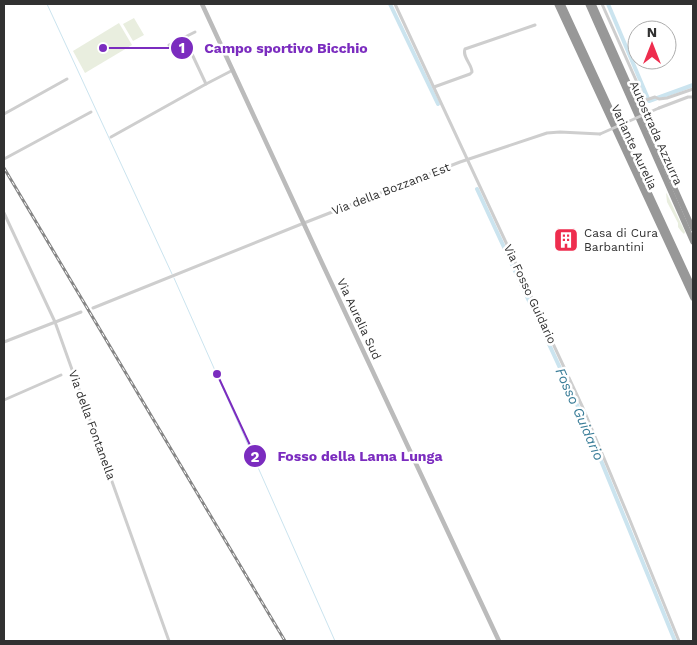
<svg xmlns="http://www.w3.org/2000/svg" width="697" height="645" viewBox="0 0 697 645" font-family="'Work Sans',sans-serif">
<style>
.green{fill:#e9eedf}
.lines{fill:none;stroke-linecap:round;stroke-linejoin:round}
.stream{stroke:#cbe4ef;stroke-width:1}
.canal{stroke:#cbe4ef;stroke-width:4}
.street{stroke:#cecece;stroke-width:3}
.secondary{stroke:#bbb;stroke-width:4.5}
.highway{stroke:#989898;stroke-width:5.5}
.rail-casing{stroke:#868686;stroke-width:3}
.rail{stroke:#fff;stroke-width:1;stroke-dasharray:4;stroke-linecap:butt}
.street-bridge{stroke:#cecece;stroke-width:3}
.labels{text-anchor:middle;stroke-width:5;stroke-linejoin:round;paint-order:stroke}
.street-label{font-size:12px;fill:#313131;stroke:#fff}
.poi-label{font-size:12px;fill:#313131;stroke:#fff;text-anchor:start}
.water-label{font-size:14px;font-style:italic;fill:#3a7d98;stroke:#fff}
.leader{fill:none;stroke:#7b2cbf;stroke-width:2}
.callout-dot{fill:#7b2cbf;stroke:#fff;stroke-width:2}
.mark-label{font-size:15px;text-anchor:middle;font-weight:bold;fill:#fff}
.callout-label{font-size:14px;text-anchor:middle;font-weight:bold;fill:#7b2cbf;stroke:#fff;stroke-width:5;stroke-linejoin:round;paint-order:stroke}
</style>
<rect width="100%" height="100%" fill="#fff"/>
<g class="green">
<polygon points="134,18 144,35 133,41 123,24"/>
<polygon points="119,23 132,45 85,73 73,51"/>
<polygon points="666,193 667,194 685,232 684,234 681,231 678,227 678,223 667,202"/>
</g>
<g class="lines">
<g class="stream">
<polyline points="47,4 172,274"/>
<polyline points="174,278 335,641"/>
</g>
<g class="canal">
<polyline points="390,4 438,104"/>
<polyline points="608,4 649,101 693,85"/>
<polyline points="477,189 586,424 675,641"/>
</g>
<g class="street">
<polyline points="395,4 583,408 629,518 679,641"/>
<polyline points="602,4 644,98 646,100 655,97 659,99 667,98 693,89"/>
<polyline points="184,37 206,84 233,70"/>
<polyline points="169,45 195,32"/>
<path d="M 434,87 L 470,74 L 472,72 C 472,64 462,57 465,49 L 535,25"/>
<polyline points="659,108 688,97 693,97"/>
<polyline points="4,114 67,79"/>
<polyline points="111,137 206,84"/>
<polyline points="4,159 91,112"/>
<polyline points="4,213 55,322 169,641"/>
<polyline points="93,308 304,223 460,162 547,133 560,132 600,134"/>
<polyline points="4,342 81,312"/>
<polyline points="4,400 61,375"/>
</g>
<polyline class="secondary" points="202,4 322,263 499,641"/>
<g class="highway">
<polyline points="557,4 693,298"/>
<polyline points="562,4 693,288"/>
<polyline points="588,4 693,242"/>
<polyline points="593,4 693,229"/>
</g>
<defs>
<polyline id="rail" points="4,168 285,641"/>
</defs>
<use href="#rail" class="rail-casing"/>
<use href="#rail" class="rail"/>
<polyline class="street-bridge" points="600,134 659,108"/>
</g>
<defs>
<symbol id="building-square" viewBox="-11 -11 22 22"><rect x="-9" y="-9" width="18" height="18" rx="4" fill="#ee2d4e" stroke="#fff"/><path d="M-4-6H4V6H1V3H-1V6H-4ZM-2.5-4.3h1.7v1.8h-1.7ZM.8-4.3h1.7v1.8H.8ZM-2.5-1h1.7V.8h-1.7ZM.8-1h1.7V.8H.8Z" fill="#fff"/></symbol>
</defs>
<g fill-rule="evenodd">
<use href="#building-square" x="552" y="226" width="28" height="28"/>
</g>
<g class="labels">
<g class="street-label">
<text transform="translate(656 133) rotate(66)" y="4">Autostrada Azzurra</text>
<text transform="translate(634 147) rotate(65)" y="4">Variante Aurelia</text>
<text transform="translate(391 189) rotate(-21)" y="4">Via della Bozzana Est</text>
<text transform="translate(530 294) rotate(65)" y="4">Via Fosso Guidario</text>
<text transform="translate(359 319) rotate(65)" y="4">Via Aurelia Sud</text>
<text transform="translate(92 425) rotate(70)" y="4">Via della Fontanella</text>
</g>
<g class="poi-label">
<text x="584" y="237">Casa di Cura<tspan x="584" dy="14">Barbantini</tspan></text>
</g>
<g class="water-label">
<text transform="translate(580 414) rotate(66)" y="5">Fosso Guidario</text>
</g>
</g>
<path class="leader" d="M103 48L182 48M217 374L255 456"/>
<g class="callout-dot">
<circle cx="103" cy="48" r="5"/>
<circle cx="217" cy="374" r="5"/>
<circle cx="182" cy="48" r="12"/>
<circle cx="255" cy="456" r="12"/>
</g>
<g class="mark-label">
<text x="182" y="53">1</text>
<text x="255" y="462">2</text>
</g>
<g class="callout-label">
<text x="286" y="53">Campo sportivo Bicchio</text>
<text x="360" y="461">Fosso della Lama Lunga</text>
</g>
<rect width="697" height="645" fill="none" stroke="#313131" stroke-width="10"/>
<g transform="translate(652 45)"><circle r="24" fill="#ffffff" stroke="#adadad"/>
<path d="M0-4L9 19L0 12L-9 19Z" fill="#ee2d4e"/>
<text y="-8" font-size="14" font-weight="bold" text-anchor="middle" fill="#313131">N</text>
</g>
</svg>
